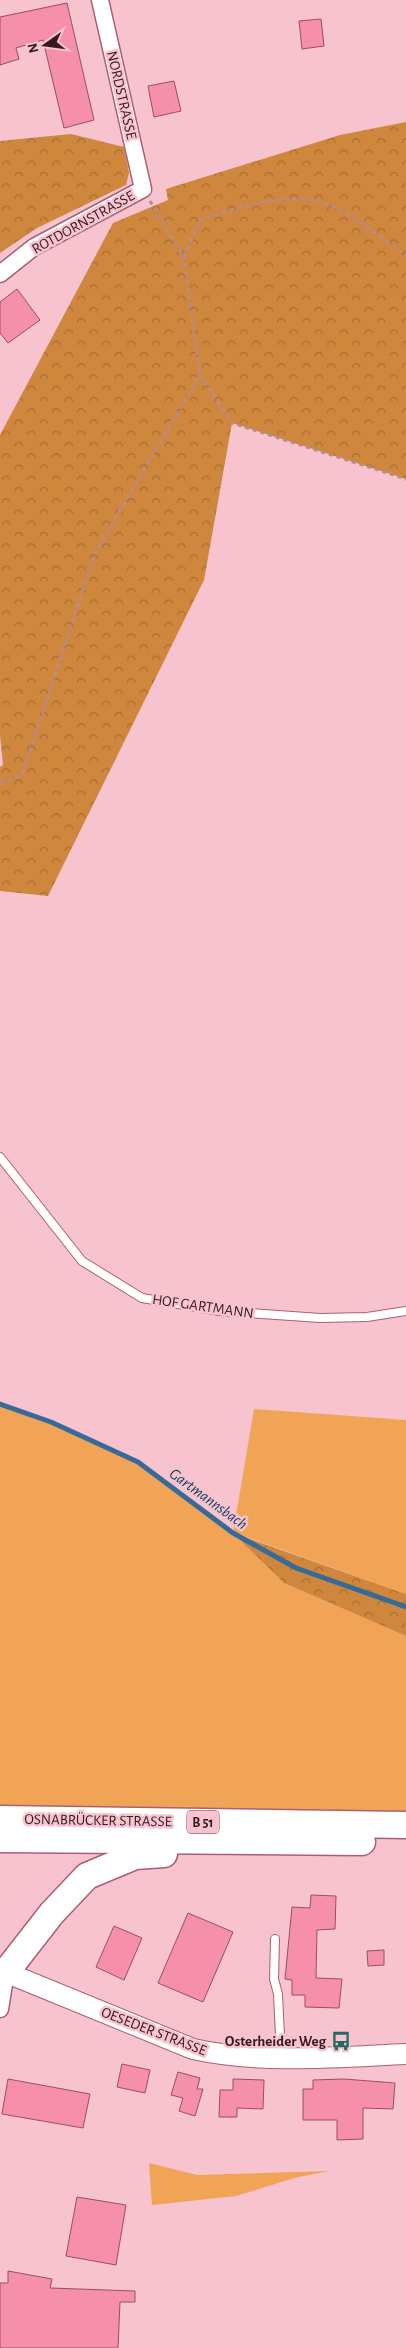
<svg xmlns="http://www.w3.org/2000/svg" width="406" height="2348" viewBox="0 0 406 2348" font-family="'Alegreya Sans',sans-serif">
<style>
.green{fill:#f1a456}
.forest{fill:url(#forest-crowns)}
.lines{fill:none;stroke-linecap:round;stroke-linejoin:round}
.stream{stroke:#376a98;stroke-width:5}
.building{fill:#f690aa;stroke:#9a4e62}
.service-casing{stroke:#ac5f72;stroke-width:10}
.minor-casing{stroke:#ac5f72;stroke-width:19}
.tertiary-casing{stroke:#ac5f72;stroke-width:22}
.trunk-casing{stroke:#ac5f72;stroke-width:29}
.path{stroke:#b78a94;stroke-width:3;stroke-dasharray:4 4;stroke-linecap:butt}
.service{stroke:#fff;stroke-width:8}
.minor{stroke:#fff;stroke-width:16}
.tertiary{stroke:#fff;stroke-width:20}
.trunk{stroke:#fff;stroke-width:26}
.labels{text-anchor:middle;stroke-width:5;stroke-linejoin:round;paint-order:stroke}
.shield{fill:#f7c3ce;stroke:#714c55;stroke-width:1}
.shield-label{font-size:14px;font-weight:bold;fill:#381921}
.street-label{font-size:15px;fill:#381921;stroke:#f7c3ce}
.poi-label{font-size:15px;font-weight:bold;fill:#381921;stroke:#f7c3ce;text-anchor:end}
.water-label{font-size:16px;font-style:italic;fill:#0c3b5b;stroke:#f7c3ce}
</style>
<defs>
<pattern id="forest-crowns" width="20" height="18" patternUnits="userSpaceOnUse" patternTransform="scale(1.25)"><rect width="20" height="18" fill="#ce873c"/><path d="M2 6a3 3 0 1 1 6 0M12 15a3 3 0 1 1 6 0" fill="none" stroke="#a86e32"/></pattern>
</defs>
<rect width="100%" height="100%" fill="#f7c3ce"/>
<g class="green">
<polygon points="0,1404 51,1422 138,1462 233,1533 254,1409 406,1420 406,1594 235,1533 284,1583 406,1636 406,1813 0,1808"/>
<polygon points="149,2163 197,2175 329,2171 294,2178 236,2196 152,2205"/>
</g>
<g class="forest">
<polygon points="406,122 406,479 232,423 204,580 48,896 0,891 0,767 3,765 0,735 0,435 113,223 168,200 166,189 340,135"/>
<polygon points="71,134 124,147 129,173 126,185 37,228 0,253 0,141"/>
<polygon points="233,1533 406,1594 406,1636 284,1583"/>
</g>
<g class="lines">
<polyline class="stream" points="0,1404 51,1422 138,1462 233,1533 296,1568 406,1607"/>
</g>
<g class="building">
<polygon points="67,3 94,120 64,128 43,40 16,48 19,59 0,65 0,17"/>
<polygon points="321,19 324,46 302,49 299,21"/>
<polygon points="174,81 181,111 154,117 148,86"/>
<polygon points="17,289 40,320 8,343 0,333 0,302"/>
<polygon points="311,1895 336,1896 335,1929 317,1930 316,1978 342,1979 339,2008 305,2007 305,1995 292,1995 292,1980 285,1979 292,1907 310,1908"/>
<polygon points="188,1913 233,1932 203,2002 158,1983"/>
<polygon points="114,1926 142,1938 124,1980 96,1967"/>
<polygon points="384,1950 384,1965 368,1966 367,1951"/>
<polygon points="122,2064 150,2070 145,2093 117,2087"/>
<polygon points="178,2072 200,2078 197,2089 203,2089 195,2116 179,2111 183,2098 171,2095"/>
<polygon points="8,2079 90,2094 83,2128 2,2114"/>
<polygon points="233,2079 264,2080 263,2109 237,2108 237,2117 219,2117 220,2090 233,2090"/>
<polygon points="344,2079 395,2083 393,2109 363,2108 363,2139 337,2140 337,2120 303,2120 303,2089 313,2089 313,2080"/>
<polygon points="77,2197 126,2205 116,2265 66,2256"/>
<polygon points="8,2271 52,2279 50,2288 135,2291 135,2302 120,2302 118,2348 0,2348 0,2283 8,2283"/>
</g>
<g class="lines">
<defs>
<g id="service">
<polyline points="0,1157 82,1261 142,1298 220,1311 320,1318 367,1317 406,1311"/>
<polyline points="275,1939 274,1979 278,1994 281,2057"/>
</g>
<g id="minor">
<polyline points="0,274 34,247 143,189 100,0"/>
<polyline points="0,2009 6,1972"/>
</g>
<path id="tertiary" d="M 0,1970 L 193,2049 C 261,2064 337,2057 406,2054"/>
<g id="trunk">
<polyline points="0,1819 406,1825"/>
<polyline points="0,1839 362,1842"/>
<polyline points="6,1972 52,1913 87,1876 135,1856 164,1854"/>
</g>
</defs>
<use href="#service" class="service-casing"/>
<use href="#minor" class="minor-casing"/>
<use href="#tertiary" class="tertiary-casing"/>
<use href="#trunk" class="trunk-casing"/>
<g class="path">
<polyline points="150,201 184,258 200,375 232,423 406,479"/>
<path d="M 184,257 L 200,220 C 236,208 295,188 332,206 C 358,219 382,238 406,255"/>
<polyline points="0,782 22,775 95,553 200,375"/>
</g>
<use href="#service" class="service"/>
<use href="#minor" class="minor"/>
<use href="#tertiary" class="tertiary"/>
<use href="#trunk" class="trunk"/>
</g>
<defs>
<symbol id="bus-bare" viewBox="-9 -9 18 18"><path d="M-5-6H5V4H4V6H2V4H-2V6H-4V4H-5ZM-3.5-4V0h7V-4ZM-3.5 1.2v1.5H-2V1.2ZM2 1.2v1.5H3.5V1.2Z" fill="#226b62" stroke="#f7c3ce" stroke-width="2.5" paint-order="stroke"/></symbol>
</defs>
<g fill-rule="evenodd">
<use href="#bus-bare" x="327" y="2027" width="28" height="28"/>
</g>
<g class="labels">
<rect class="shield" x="187" y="1810.5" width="32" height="23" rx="4"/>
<g class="shield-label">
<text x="203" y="1827">B 51</text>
</g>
<g class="street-label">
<text transform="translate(122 95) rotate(77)" y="5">NORDSTRASSE</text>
<text transform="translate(83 222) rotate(-29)" y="5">ROTDORNSTRASSE</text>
<text transform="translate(203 1306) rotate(8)" y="5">HOF GARTMANN</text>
<text transform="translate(98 1820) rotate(1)" y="5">OSNABRÜCKER STRASSE</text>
<text transform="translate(154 2031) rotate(21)" y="5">OESEDER STRASSE</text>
</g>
<g class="poi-label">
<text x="326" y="2046">Osterheider Weg</text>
</g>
<g class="water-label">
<text transform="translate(209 1498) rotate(36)" y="6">Gartmannsbach</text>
</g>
</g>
<g transform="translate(45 45) rotate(256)" stroke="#f7c3ce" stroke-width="4" paint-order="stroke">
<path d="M0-4L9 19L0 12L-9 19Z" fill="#381921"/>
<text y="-8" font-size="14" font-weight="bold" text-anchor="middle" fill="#381921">N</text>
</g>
</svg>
